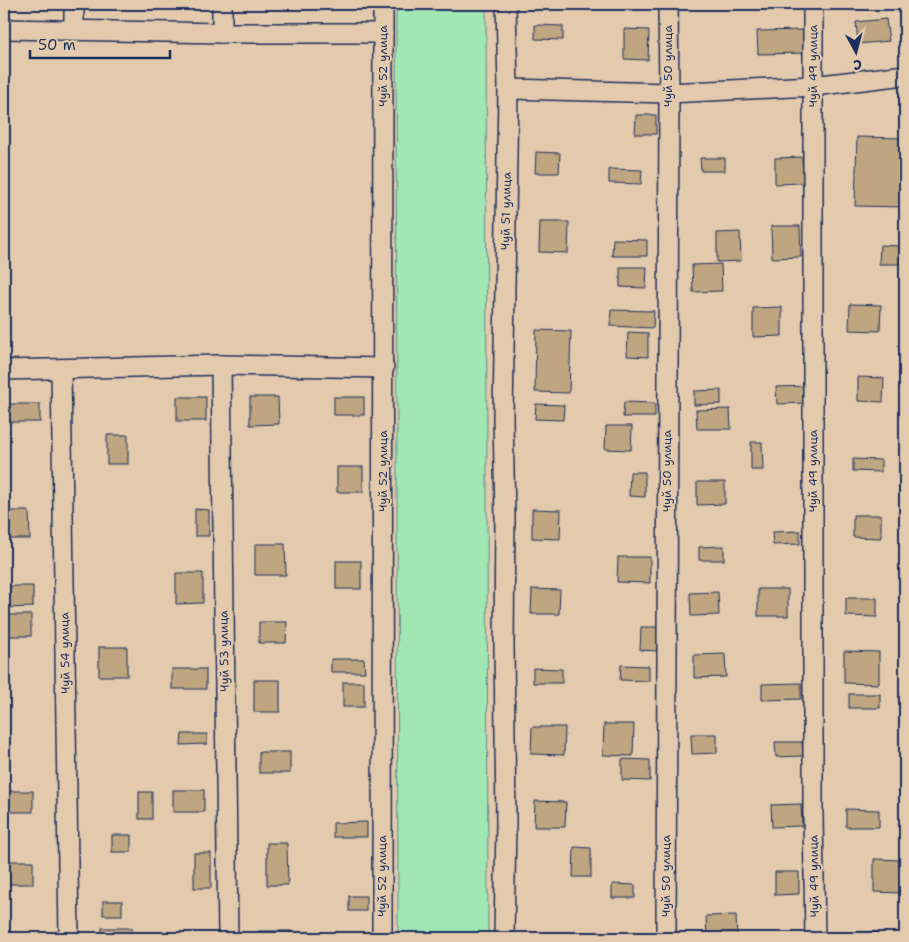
<svg xmlns="http://www.w3.org/2000/svg" width="909" height="942" viewBox="0 0 909 942" font-family="'Shantell Sans',sans-serif">
<style>
.green{fill:#a1e7b3;stroke:#5e8b88}
.building{fill:#bfa580;stroke:#1b2f5e}
.lines{fill:none;stroke-linecap:round;stroke-linejoin:round}
.street-casing{stroke:#1b2f5e;stroke-width:22}
.street{stroke:#e4caac;stroke-width:19}
.labels{text-anchor:middle;stroke-width:4;stroke-linejoin:round;paint-order:stroke}
.street-label{font-size:12px;fill:#1b2f5e;stroke:#e4caac}
</style>
<rect width="100%" height="100%" fill="#e4caac"/>
<filter id="ink" filterUnits="userSpaceOnUse"><feTurbulence type="fractalNoise" baseFrequency=".02" numOctaves="2"/><feDisplacementMap in="SourceGraphic" scale="10" xChannelSelector="R" yChannelSelector="G"/><feConvolveMatrix kernelMatrix="1 2 1 2 8 2 1 2 1" color-interpolation-filters="sRGB"/></filter>
<g filter="url(#ink)">
<polygon class="green" points="396,4 486,4 488,938 398,938"/>
<g class="building">
<polygon points="886,19 889,41 858,44 856,22"/>
<polygon points="535,25 563,26 563,40 535,39"/>
<polygon points="624,29 649,30 648,60 624,59"/>
<polygon points="804,30 804,53 758,54 757,31"/>
<polygon points="636,115 656,115 656,134 635,134"/>
<polygon points="857,137 905,138 905,207 855,206"/>
<polygon points="536,152 560,153 559,173 535,173"/>
<polygon points="802,157 803,183 775,184 775,158"/>
<polygon points="700,158 725,158 725,171 701,171"/>
<polygon points="609,169 642,170 641,184 609,183"/>
<polygon points="540,222 569,222 568,253 539,252"/>
<polygon points="771,226 800,226 801,257 772,258"/>
<polygon points="740,232 741,261 717,262 717,233"/>
<polygon points="613,239 647,240 647,256 612,256"/>
<polygon points="880,245 901,246 901,264 879,264"/>
<polygon points="721,264 722,291 693,292 692,265"/>
<polygon points="620,267 647,267 646,288 620,287"/>
<polygon points="850,304 881,305 880,331 849,330"/>
<polygon points="782,307 782,336 753,337 753,308"/>
<polygon points="611,310 654,311 653,328 610,326"/>
<polygon points="536,330 571,331 569,393 535,392"/>
<polygon points="628,332 648,333 648,357 627,356"/>
<polygon points="858,377 884,378 883,402 858,401"/>
<polygon points="807,386 808,403 777,404 776,387"/>
<polygon points="721,390 721,404 694,405 694,391"/>
<rect x="177" y="397" width="29" height="24"/>
<polygon points="250,397 278,397 279,424 250,425"/>
<rect x="334" y="397" width="30" height="18"/>
<polygon points="624,402 655,403 655,417 623,417"/>
<rect x="4" y="404" width="36" height="18"/>
<polygon points="536,404 564,405 563,420 535,419"/>
<polygon points="730,409 731,429 697,429 696,410"/>
<polygon points="606,426 632,426 631,450 605,449"/>
<rect x="107" y="435" width="21" height="29"/>
<polygon points="751,442 762,442 763,470 751,470"/>
<polygon points="853,459 881,460 881,472 853,471"/>
<rect x="337" y="467" width="26" height="25"/>
<polygon points="630,472 645,472 645,497 629,496"/>
<polygon points="697,482 725,482 725,504 697,505"/>
<polygon points="195,509 209,510 209,536 195,536"/>
<polygon points="532,509 561,510 560,539 532,538"/>
<polygon points="4,511 29,511 30,539 4,539"/>
<polygon points="853,515 881,515 881,538 853,537"/>
<polygon points="800,531 800,544 773,545 772,532"/>
<polygon points="255,544 285,544 286,575 255,575"/>
<polygon points="724,546 724,560 699,560 699,547"/>
<polygon points="618,557 650,557 650,583 617,582"/>
<rect x="336" y="561" width="25" height="28"/>
<polygon points="176,573 203,573 203,603 176,604"/>
<polygon points="4,586 33,586 33,607 4,608"/>
<polygon points="532,589 560,590 559,614 531,614"/>
<rect x="758" y="589" width="30" height="27"/>
<polygon points="718,592 719,615 691,616 690,593"/>
<polygon points="846,598 877,598 877,617 846,616"/>
<rect x="4" y="615" width="27" height="21"/>
<polygon points="259,622 287,622 286,643 259,643"/>
<polygon points="641,627 658,627 658,651 640,650"/>
<rect x="99" y="647" width="28" height="29"/>
<polygon points="844,651 879,652 879,684 844,683"/>
<polygon points="725,654 726,677 694,678 694,655"/>
<polygon points="331,659 364,659 365,672 331,672"/>
<polygon points="621,665 649,666 649,681 620,680"/>
<polygon points="533,668 562,669 562,683 533,683"/>
<rect x="172" y="669" width="34" height="20"/>
<rect x="254" y="680" width="26" height="32"/>
<rect x="343" y="682" width="21" height="25"/>
<polygon points="801,683 801,699 762,700 762,684"/>
<rect x="849" y="694" width="31" height="14"/>
<polygon points="604,724 634,724 633,756 603,755"/>
<polygon points="532,727 565,727 564,755 531,754"/>
<polygon points="182,734 207,734 207,744 181,745"/>
<polygon points="691,734 717,734 717,753 692,754"/>
<polygon points="775,742 802,742 803,756 776,757"/>
<rect x="259" y="752" width="31" height="21"/>
<polygon points="622,759 650,760 650,781 622,780"/>
<rect x="173" y="790" width="31" height="22"/>
<rect x="4" y="791" width="29" height="21"/>
<rect x="139" y="792" width="13" height="27"/>
<polygon points="535,801 566,802 565,827 534,827"/>
<polygon points="801,804 802,826 772,827 771,805"/>
<polygon points="846,809 879,810 879,827 846,827"/>
<polygon points="367,822 367,837 333,837 333,823"/>
<rect x="112" y="835" width="19" height="17"/>
<polygon points="267,843 287,843 288,885 267,885"/>
<polygon points="574,847 591,848 591,877 573,877"/>
<rect x="194" y="853" width="17" height="35"/>
<polygon points="874,859 902,860 901,893 874,892"/>
<rect x="8" y="861" width="25" height="23"/>
<polygon points="775,872 799,872 799,894 775,895"/>
<polygon points="612,884 635,885 635,898 612,898"/>
<rect x="349" y="896" width="17" height="15"/>
<rect x="103" y="901" width="19" height="14"/>
<polygon points="736,915 737,938 707,938 706,916"/>
<rect x="102" y="928" width="30" height="10"/>
<rect x="259" y="931" width="32" height="7"/>
<rect x="856" y="932" width="22" height="6"/>
</g>
<g class="lines">
<defs>
<g id="street">
<polyline points="222,4 222,33"/>
<polyline points="813,4 813,815 815,938"/>
<polyline points="4,29 222,33 383,33"/>
<polyline points="74,30 74,4"/>
<polyline points="508,89 669,93 813,86 905,75"/>
<polyline points="221,365 228,938"/>
<polyline points="61,369 69,938"/>
<polyline points="4,370 221,365 384,368"/>
<polyline points="382,938 383,4"/>
<polyline points="504,938 506,823 504,646 505,517 503,418 508,89 506,4"/>
<polyline points="666,938 669,93 668,4"/>
</g>
</defs>
<use href="#street" class="street-casing"/>
<use href="#street" class="street"/>
</g>
</g>
<g class="labels">
<g class="street-label">
<text transform="translate(383 66) rotate(-90)" y="4">Чуй 52 улица</text>
<text transform="translate(668 66) rotate(-90)" y="4">Чуй 50 улица</text>
<text transform="translate(813 66) rotate(-90)" y="4">Чуй 49 улица</text>
<text transform="translate(506 211) rotate(-89)" y="4">Чуй 51 улица</text>
<text transform="translate(383 471) rotate(-90)" y="4">Чуй 52 улица</text>
<text transform="translate(667 471) rotate(-90)" y="4">Чуй 50 улица</text>
<text transform="translate(813 471) rotate(-90)" y="4">Чуй 49 улица</text>
<text transform="translate(224 651) rotate(-91)" y="4">Чуй 53 улица</text>
<text transform="translate(65 653) rotate(-91)" y="4">Чуй 54 улица</text>
<text transform="translate(382 876) rotate(-90)" y="4">Чуй 52 улица</text>
<text transform="translate(666 876) rotate(-90)" y="4">Чуй 50 улица</text>
<text transform="translate(814 876) rotate(-91)" y="4">Чуй 49 улица</text>
</g>
</g>
<rect width="909" height="942" fill="none" stroke="#e4caac" stroke-width="20"/>
<rect x="10" y="10" width="889" height="922" fill="none" stroke="#1b2f5e" stroke-width="2" filter="url(#ink)"/>
<g transform="translate(856 52) rotate(173)" stroke="#e4caac" stroke-width="4" paint-order="stroke">
<path d="M0-4L9 19L0 12L-9 19Z" fill="#1b2f5e"/>
<text y="-8" font-size="14" font-weight="bold" text-anchor="middle" fill="#1b2f5e">С</text>
</g>
<path d="M30 50v8h140v-8" fill="none" stroke="#1b2f5e" stroke-width="2.5"/>
<text x="38" y="50" font-size="15" fill="#1b2f5e" stroke="#e4caac" stroke-width="4" paint-order="stroke">50 m</text>
</svg>
